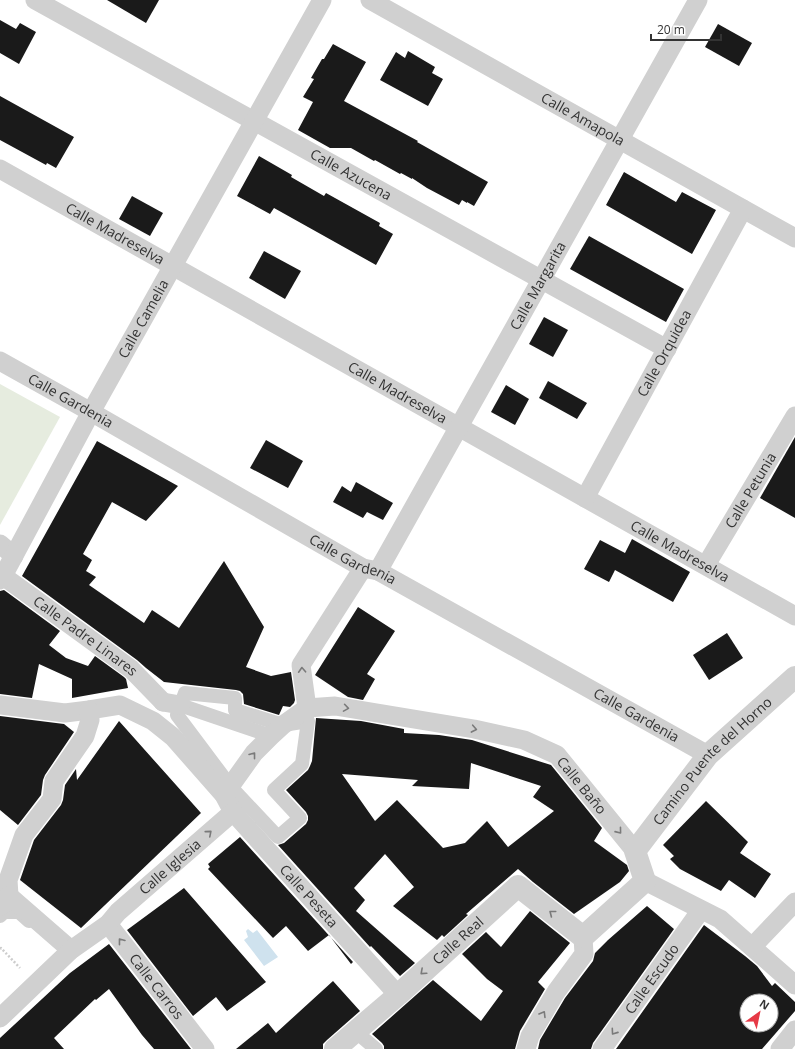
<svg xmlns="http://www.w3.org/2000/svg" width="795" height="1049" viewBox="0 0 795 1049" font-family="'Open Sans',sans-serif">
<style>
.green{fill:#e6ecdf}
.water{fill:#cfe2ee}
.building{fill:#1a1a1a;fill-rule:evenodd}
.lines{fill:none;stroke-linecap:round;stroke-linejoin:round}
.path{stroke:#cdcdcd;stroke-width:2.5;stroke-dasharray:2 2;stroke-linecap:butt}
.pedestrian{stroke:#d0d0d0;stroke-width:14}
.minor{stroke:#d0d0d0;stroke-width:19}
.tertiary{stroke:#d0d0d0;stroke-width:22}
.oneway{stroke:#7a7a7a}
.labels{text-anchor:middle;stroke-width:4;stroke-linejoin:round;paint-order:stroke}
.street-label{font-size:14px;fill:#333;stroke:#fff}
</style>
<rect width="100%" height="100%" fill="#fff"/>
<polygon class="green" points="0,384 60,417 0,525"/>
<polygon class="water" points="248,929 253,933 257,930 278,957 264,966 244,940 248,937 246,931"/>
<g class="building">
<polygon points="107,0 159,0 146,23"/>
<polygon points="0,20 16,29 20,23 36,32 19,64 0,53"/>
<polygon points="718,24 752,43 739,66 705,47"/>
<polygon points="333,44 366,62 344,101 418,141 417,142 488,182 474,206 467,202 467,203 462,200 459,205 427,188 412,178 412,179 401,173 400,174 375,160 374,161 351,148 330,148 298,130 313,102 303,97 314,79 311,78 322,59 324,59"/>
<polygon points="408,51 435,67 432,73 443,79 428,106 380,80 396,52 405,58"/>
<polygon points="0,96 74,137 56,168 47,163 46,165 0,140"/>
<polygon points="259,156 292,175 291,177 324,196 326,193 380,223 379,226 393,234 376,265 274,208 270,214 237,196"/>
<polygon points="624,172 676,202 682,192 716,210 692,254 606,205"/>
<polygon points="132,196 163,213 150,236 119,219"/>
<polygon points="589,236 684,289 666,322 570,269"/>
<polygon points="264,251 301,271 285,299 249,278"/>
<polygon points="544,317 568,330 553,357 529,344"/>
<polygon points="548,381 587,403 577,419 539,398"/>
<polygon points="506,385 529,399 515,425 491,412"/>
<polygon points="795,437 795,518 760,498"/>
<polygon points="266,440 303,461 288,488 250,468"/>
<polygon points="97,441 178,486 146,521 112,502 83,554 92,560 86,571 96,577 89,585 144,623 152,610 179,628 224,561 264,627 246,667 271,676 291,672 295,700 294,703 290,707 283,706 279,715 244,704 243,694 240,691 236,690 164,682 146,668 137,660 22,576"/>
<polygon points="356,482 393,503 383,520 367,512 363,518 333,502 342,486 351,492"/>
<polygon points="632,539 690,572 673,602 615,570 609,582 584,569 600,540 625,553"/>
<polygon points="4,590 60,631 49,645 66,658 88,666 95,656 124,677 126,679 128,688 72,698 72,679 39,664 32,698 0,694 0,591"/>
<polygon points="358,607 395,631 367,674 375,679 363,700 348,697 315,675"/>
<polygon points="727,633 743,658 709,680 693,655"/>
<polygon points="0,716 64,724 74,732 45,775 43,780 41,795 18,825 0,810"/>
<path d="M 316,718 L 361,721 L 404,729 L 404,733 L 439,735 L 472,740 L 551,765 L 602,828 L 594,841 L 627,865 L 629,871 L 620,882 L 574,914 L 533,882 L 518,869 L 466,914 L 468,915 L 444,937 L 442,935 L 437,940 L 393,906 L 414,887 L 385,854 L 354,888 L 365,900 L 356,911 L 415,963 L 400,976 L 371,946 L 370,947 L 278,845 L 284,843 L 306,824 L 308,820 L 308,816 L 306,812 L 286,790 L 308,770 L 310,766 L 312,761 ZM 471,763 L 541,786 L 533,797 L 554,811 L 508,847 L 487,821 L 465,843 L 443,848 L 397,800 L 375,821 L 342,774 L 418,780 L 412,786 L 469,789 Z"/>
<polygon points="119,721 201,813 81,928 20,880 34,840 61,805 63,800 65,785 76,769 77,780"/>
<polygon points="706,801 748,842 740,853 771,874 755,898 729,880 721,891 680,869 670,859 674,856 663,845"/>
<polygon points="240,837 353,962 351,964 329,935 308,951 286,926 273,938 208,869 210,867 208,864"/>
<polygon points="184,888 266,982 227,1011 216,997 193,1016 127,930"/>
<polygon points="647,906 674,929 593,1043 591,1049 538,1049 540,1040 565,998 593,961 595,953 608,940"/>
<polygon points="530,911 570,943 538,982 545,989 520,1031 515,1049 384,1049 384,1046 382,1043 372,1034 433,980 481,1021 503,991 487,979 462,954 486,932 501,947"/>
<path d="M 704,925 L 745,956 L 757,966 L 772,986 L 775,983 L 795,1002 L 795,1011 L 762,1049 L 616,1049 ZM 747,1001 L 771,1001 L 771,1025 L 747,1025 Z"/>
<polygon points="109,944 191,1049 154,1049 142,1035 109,989 96,1000 95,999 54,1038 64,1049 0,1049 0,1038 70,973"/>
<polygon points="333,981 360,1011 327,1040 323,1044 323,1049 236,1049 268,1023 276,1033"/>
</g>
<g class="lines">
<polyline class="path" points="0,949 1,948 20,968"/>
<g class="pedestrian">
<polygon points="185,693 235,698 235,710 283,725 308,721 302,764 274,790 300,818 278,837 231,787 177,715"/>
<polyline points="180,705 271,736"/>
<polyline points="0,916 4,912 19,912 29,921"/>
<polyline points="355,1031 376,1049"/>
</g>
<g class="minor">
<path id="s1" d="M 35,0 L 667,349"/>
<path id="s2" d="M 370,0 L 795,238"/>
<path id="s3" d="M 0,169 L 795,616"/>
<path id="s4" d="M 0,361 L 91,412 L 363,568 L 378,571 L 708,755"/>
<path id="s5" d="M 585,498 L 743,209"/>
<polyline points="0,544 14,556"/>
<path id="s6" d="M 706,565 L 795,416"/>
<path id="s7" d="M 378,571 L 698,0"/>
<path id="s8" d="M 3,576 L 131,669 L 163,702"/>
<path id="s9" d="M 0,580 L 3,576 L 91,412 L 322,0"/>
<polyline points="163,702 180,705"/>
<path id="s10" d="M 0,705 L 65,713 L 89,710 L 120,705 L 153,721 L 173,737 L 224,795 L 233,812 L 398,995"/>
<polyline points="307,708 301,665 363,568"/>
<path id="s11" d="M 224,795 L 254,753 L 271,736 L 283,725 L 307,708 L 335,706 L 474,729 L 524,740 L 557,755 L 635,851"/>
<polyline points="645,881 720,919 795,985"/>
<polyline points="9,896 8,880 24,835 52,799 54,781 85,736 90,720 89,710"/>
<polyline points="1,906 9,896 71,950"/>
<path id="s12" d="M 108,924 L 205,1049"/>
<polyline points="752,947 795,902"/>
<path id="s13" d="M 0,1018 L 71,950 L 108,924 L 118,912 L 233,812"/>
<polyline points="526,1049 530,1036 556,992 584,954 583,937"/>
<path id="s14" d="M 602,1049 L 701,910"/>
<polyline points="780,1049 795,1030"/>
</g>
<path class="tertiary" id="s15" d="M 335,1049 L 398,995 L 518,886 L 583,937 L 645,881 L 635,851 L 708,755 L 795,677"/>
</g>
<defs><path id="oneway-chevron" d="M-2-3.5L2.5 0L-2 3.5" fill="none" stroke-width="1.6" stroke-linecap="round" stroke-linejoin="round"/></defs>
<g class="oneway">
<use href="#oneway-chevron" transform="translate(302 670) rotate(-93)"/>
<use href="#oneway-chevron" transform="translate(346 708) rotate(9)"/>
<use href="#oneway-chevron" transform="translate(474 729) rotate(11)"/>
<use href="#oneway-chevron" transform="translate(253 755) rotate(-52)"/>
<use href="#oneway-chevron" transform="translate(619 831) rotate(51)"/>
<use href="#oneway-chevron" transform="translate(209 833) rotate(-41)"/>
<use href="#oneway-chevron" transform="translate(552 913) rotate(-142)"/>
<use href="#oneway-chevron" transform="translate(121 941) rotate(-128)"/>
<use href="#oneway-chevron" transform="translate(423 972) rotate(138)"/>
<use href="#oneway-chevron" transform="translate(543 1014) rotate(-59)"/>
<use href="#oneway-chevron" transform="translate(614 1032) rotate(125)"/>
</g>
<g class="labels">
<g class="street-label">
<text dy="5" stroke="none"><textPath href="#s2" startOffset="244">Calle Amapola</textPath></text>
<text dy="5" stroke="none"><textPath href="#s1" startOffset="361">Calle Azucena</textPath></text>
<text dy="5" stroke="none"><textPath href="#s3" startOffset="132">Calle Madreselva</textPath></text>
<text dy="5" stroke="none"><textPath href="#s7" startOffset="327">Calle Margarita</textPath></text>
<text dy="5" stroke="none"><textPath href="#s9" startOffset="298">Calle Camelia</textPath></text>
<text dy="5" stroke="none"><textPath href="#s5" startOffset="165">Calle Orquidea</textPath></text>
<text dy="5" stroke="none"><textPath href="#s3" startOffset="456">Calle Madreselva</textPath></text>
<text dy="5" stroke="none"><textPath href="#s4" startOffset="81">Calle Gardenia</textPath></text>
<text dy="5" stroke="none"><textPath href="#s6" startOffset="87">Calle Petunia</textPath></text>
<text dy="5" stroke="none"><textPath href="#s3" startOffset="780">Calle Madreselva</textPath></text>
<text dy="5" stroke="none"><textPath href="#s4" startOffset="405">Calle Gardenia</textPath></text>
<text dy="5" stroke="none"><textPath href="#s8" startOffset="102">Calle Padre Linares</textPath></text>
<text dy="5" stroke="none"><textPath href="#s4" startOffset="729">Calle Gardenia</textPath></text>
<text dy="5" stroke="none"><textPath href="#s15" startOffset="562">Camino Puente del Horno</textPath></text>
<text dy="5" stroke="none"><textPath href="#s11" startOffset="417">Calle Baño</textPath></text>
<text dy="5" stroke="none"><textPath href="#s13" startOffset="228">Calle Iglesia</textPath></text>
<text dy="5" stroke="none"><textPath href="#s10" startOffset="393">Calle Peseta</textPath></text>
<text dy="5" stroke="none"><textPath href="#s15" startOffset="164">Calle Real</textPath></text>
<text dy="5" stroke="none"><textPath href="#s14" startOffset="86">Calle Escudo</textPath></text>
<text dy="5" stroke="none"><textPath href="#s12" startOffset="79">Calle Carros</textPath></text>
</g>
</g>
<g transform="translate(759 1013) rotate(33)"><circle r="19" fill="#ffffff" stroke="#adadad"/>
<path d="M0-3L7 15L0 10L-7 15Z" fill="#e63946"/>
<text y="-6" font-size="11" font-weight="bold" text-anchor="middle" fill="#333333">N</text>
</g>
<path d="M651 34v6h70v-6" fill="none" stroke="#333333" stroke-width="2"/>
<text x="657" y="34" font-size="12" fill="#333333" stroke="#ffffff" stroke-width="3" paint-order="stroke">20 m</text>
</svg>
